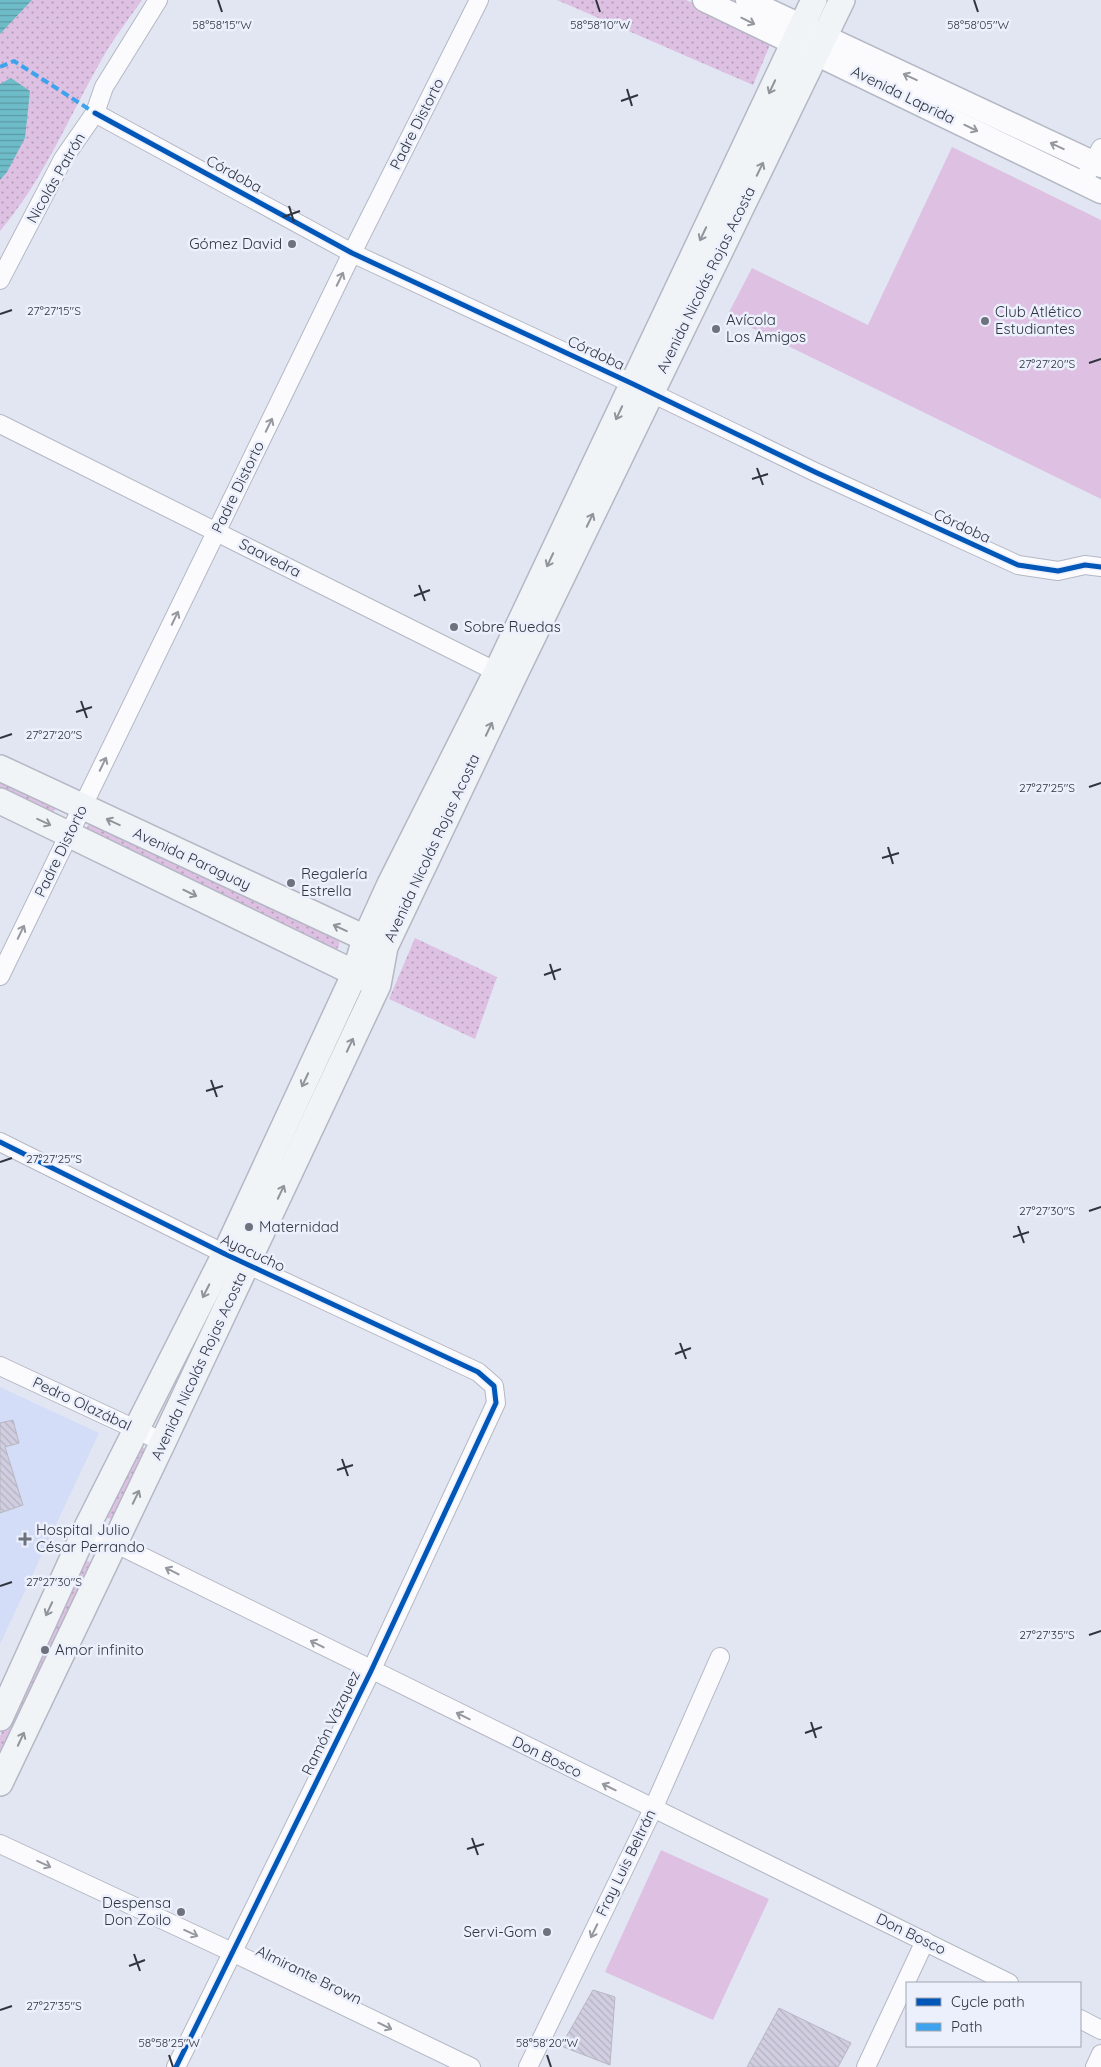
<svg xmlns="http://www.w3.org/2000/svg" width="1101" height="2067" viewBox="0 0 1101 2067" font-family="Quicksand,sans-serif">
<style>
.built{fill:#d4ddf7}
.park{fill:url(#park-dots)}
.garden{fill:#ddc0e2}
.water{fill:url(#water-rules)}
.building{fill:url(#building-back-hatch);stroke:#b7b7c2}
.lines{fill:none;stroke-linecap:round;stroke-linejoin:round}
.minor-casing{stroke:#b4b8c4;stroke-width:20}
.tertiary-casing{stroke:#b4b8c4;stroke-width:25}
.secondary-casing{stroke:#b4b8c4;stroke-width:28}
.minor{stroke:#fbfbfd;stroke-width:18}
.tertiary{stroke:#fbfbfd;stroke-width:22}
.secondary{stroke:#f1f4f7;stroke-width:25}
.quiet{stroke:#3ea3ec;stroke-width:4;stroke-dasharray:8 4;stroke-linecap:butt}
.cycleway-casing{stroke:#ecf0fd;stroke-width:8}
.cycleway{stroke:#0057b8;stroke-width:5}
.oneway{stroke:#95989e}
.oneway2{stroke:#90949b}
.ticks{fill:none;stroke:#2f343f;stroke-width:2}
.poi-dot{fill:#6e727e;stroke:#ecf0fd;stroke-width:2}
.labels{text-anchor:middle;stroke-width:5;stroke-linejoin:round;paint-order:stroke}
.street-label{font-size:15px;fill:#2f343f;stroke:#ecf0fd}
.poi-label{font-size:15px;fill:#2f343f;stroke:#ecf0fd;text-anchor:start}
.ticks-label{font-size:12px;text-anchor:middle;fill:#2f343f;stroke:#ecf0fd;stroke-width:5;stroke-linejoin:round;paint-order:stroke}
</style>
<defs>
<pattern id="park-dots" width="8" height="8" patternUnits="userSpaceOnUse" patternTransform="scale(1.25)"><rect width="8" height="8" fill="#ddc0e2"/><path d="M2 2h.1M6 6h.1" fill="none" stroke="#b49db9" stroke-width="1.8" stroke-linecap="round"/></pattern>
<pattern id="water-rules" width="6" height="5" patternUnits="userSpaceOnUse" patternTransform="scale(1.25)"><rect width="6" height="5" fill="#6fbcc9"/><path d="M0 2.5h6" fill="none" stroke="#5c9aa5"/></pattern>
<pattern id="building-back-hatch" width="6" height="6" patternUnits="userSpaceOnUse" patternTransform="scale(1.25)"><rect width="6" height="6" fill="#d1cee1"/><path d="M-1 5l2 2M0 0l6 6M5-1l2 2" fill="none" stroke="#b4b2c2"/></pattern>
</defs>
<rect width="100%" height="100%" fill="#e2e6f3"/>
<polygon class="built" points="0,1387 99,1433 0,1644"/>
<g class="park">
<path d="M 0,0 L 142,0 C 131,16 119,31 109,47 C 72,108 47,176 0,231 Z"/>
<polygon points="557,0 686,0 773,38 753,85"/>
<polygon points="0,778 57,806 50,819 0,795"/>
<path d="M 91,819 L 339,940 C 340,946 338,949 333,952 L 85,832 Z"/>
<polygon points="415,938 497,977 475,1039 389,999"/>
<polygon points="139,1446 150,1451 115,1521 105,1516"/>
<polygon points="81,1558 92,1563 0,1765 0,1736"/>
</g>
<g class="garden">
<polygon points="952,147 1101,220 1101,499 727,316 752,268 868,325"/>
<polygon points="661,1850 769,1899 713,2020 605,1972"/>
</g>
<g class="water">
<polygon points="0,0 32,0 0,34"/>
<polygon points="11,78 30,91 25,138 7,172 0,180 0,84"/>
</g>
<g class="building">
<polygon points="13,1420 19,1443 5,1447 23,1505 0,1513 0,1423"/>
<polygon points="593,1990 615,1997 610,2065 561,2046"/>
<polygon points="779,2008 851,2043 838,2067 747,2067"/>
</g>
<g class="lines">
<defs>
<g id="minor">
<polyline points="95,113 352,253 633,384 815,472 1018,565 1058,571 1085,565 1101,567"/>
<polyline points="1087,174 1101,148"/>
<polyline points="0,280 63,159 95,113 104,87 158,0"/>
<polyline points="0,424 507,677"/>
<polyline points="0,976 352,253 479,0"/>
<polyline points="0,1142 225,1254 478,1372 494,1386 496,1403 371,1671 176,2067"/>
<polyline points="0,1366 163,1442"/>
<polyline points="86,1529 1009,1983"/>
<polyline points="0,1844 232,1952 471,2067"/>
<polyline points="1080,2019 1101,2030"/>
<polyline points="528,2067 653,1809 720,1657"/>
<polyline points="866,2067 925,1941"/>
<polyline points="1095,2067 1101,2054"/>
</g>
<g id="tertiary">
<polyline points="704,0 1101,192"/>
<polyline points="747,0 1101,166"/>
</g>
<g id="secondary">
<polyline points="0,768 380,945"/>
<polyline points="0,801 369,980"/>
<polyline points="0,1718 86,1529 225,1254 355,973 365,939 390,884 497,671 814,0"/>
<polyline points="0,1783 163,1442 378,985 385,947 512,680 842,0"/>
</g>
</defs>
<use href="#minor" class="minor-casing"/>
<use href="#tertiary" class="tertiary-casing"/>
<use href="#secondary" class="secondary-casing"/>
<use href="#minor" class="minor"/>
<use href="#tertiary" class="tertiary"/>
<use href="#secondary" class="secondary"/>
<polyline class="quiet" points="0,67 14,61 95,113"/>
<defs>
<g id="cycleway">
<polyline points="95,113 352,253 633,384 815,472 1018,565 1058,571 1085,565 1101,567"/>
<polyline points="0,1142 225,1254 478,1372 494,1386 496,1403 371,1671 176,2067"/>
</g>
</defs>
<use href="#cycleway" class="cycleway-casing"/>
<use href="#cycleway" class="cycleway"/>
</g>
<defs><path id="oneway-shaft" d="M-6 0H5M1.5-3L5.5 0L1.5 3" fill="none" stroke-width="1.6" stroke-linecap="round" stroke-linejoin="round" transform="scale(1.25)"/></defs>
<g class="oneway">
<use href="#oneway-shaft" transform="translate(748 21) rotate(26)"/>
<use href="#oneway-shaft" transform="translate(910 77) rotate(-155)"/>
<use href="#oneway-shaft" transform="translate(971 128) rotate(26)"/>
<use href="#oneway-shaft" transform="translate(1057 146) rotate(-155)"/>
<use href="#oneway-shaft" transform="translate(340 279) rotate(-64)"/>
<use href="#oneway-shaft" transform="translate(269 425) rotate(-64)"/>
<use href="#oneway-shaft" transform="translate(175 618) rotate(-64)"/>
<use href="#oneway-shaft" transform="translate(103 764) rotate(-64)"/>
<use href="#oneway-shaft" transform="translate(21 932) rotate(-64)"/>
<use href="#oneway-shaft" transform="translate(172 1571) rotate(-153)"/>
<use href="#oneway-shaft" transform="translate(317 1644) rotate(-153)"/>
<use href="#oneway-shaft" transform="translate(463 1716) rotate(-154)"/>
<use href="#oneway-shaft" transform="translate(609 1787) rotate(-154)"/>
<use href="#oneway-shaft" transform="translate(44 1864) rotate(25)"/>
<use href="#oneway-shaft" transform="translate(594 1931) rotate(116)"/>
<use href="#oneway-shaft" transform="translate(191 1933) rotate(25)"/>
<use href="#oneway-shaft" transform="translate(385 2026) rotate(26)"/>
</g>
<g class="oneway2">
<use href="#oneway-shaft" transform="translate(772 87) rotate(115)"/>
<use href="#oneway-shaft" transform="translate(760 169) rotate(-64)"/>
<use href="#oneway-shaft" transform="translate(703 234) rotate(115)"/>
<use href="#oneway-shaft" transform="translate(619 413) rotate(115)"/>
<use href="#oneway-shaft" transform="translate(590 520) rotate(-64)"/>
<use href="#oneway-shaft" transform="translate(550 560) rotate(115)"/>
<use href="#oneway-shaft" transform="translate(489 729) rotate(-65)"/>
<use href="#oneway-shaft" transform="translate(44 822) rotate(25)"/>
<use href="#oneway-shaft" transform="translate(113 822) rotate(-155)"/>
<use href="#oneway-shaft" transform="translate(190 893) rotate(26)"/>
<use href="#oneway-shaft" transform="translate(340 928) rotate(-155)"/>
<use href="#oneway-shaft" transform="translate(350 1045) rotate(-65)"/>
<use href="#oneway-shaft" transform="translate(305 1080) rotate(115)"/>
<use href="#oneway-shaft" transform="translate(281 1192) rotate(-65)"/>
<use href="#oneway-shaft" transform="translate(206 1291) rotate(117)"/>
<use href="#oneway-shaft" transform="translate(136 1497) rotate(-64)"/>
<use href="#oneway-shaft" transform="translate(49 1609) rotate(115)"/>
<use href="#oneway-shaft" transform="translate(21 1739) rotate(-65)"/>
</g>
<path class="ticks" d="M 218,0 L 222,12M 596,0 L 600,12M 974,0 L 978,12M 627,89 L 632,106M 621,101 L 638,95M 289,206 L 294,222M 283,217 L 300,211M 0,314 L 12,310M 1089,363 L 1101,359M 757,468 L 763,485M 752,479 L 768,474M 419,585 L 425,601M 414,596 L 430,590M 81,701 L 87,718M 76,712 L 92,707M 0,738 L 12,734M 1089,787 L 1101,783M 888,847 L 893,864M 882,858 L 899,853M 550,964 L 555,980M 544,975 L 561,969M 211,1080 L 217,1097M 206,1091 L 223,1086M 0,1162 L 12,1158M 1089,1211 L 1101,1207M 1018,1226 L 1024,1243M 1013,1237 L 1029,1232M 680,1343 L 686,1359M 675,1354 L 691,1348M 342,1459 L 348,1476M 337,1470 L 353,1465M 0,1586 L 12,1582M 1089,1635 L 1101,1631M 811,1722 L 816,1738M 805,1733 L 822,1727M 472,1838 L 478,1855M 467,1849 L 484,1844M 134,1954 L 140,1971M 129,1966 L 145,1960M 0,2010 L 12,2006M 169,2055 L 173,2067M 547,2055 L 551,2067"/>
<g class="poi-dot">
<circle cx="292" cy="244" r="5"/>
<circle cx="985" cy="321" r="5"/>
<circle cx="716" cy="329" r="5"/>
<circle cx="454" cy="627" r="5"/>
<circle cx="291" cy="883" r="5"/>
<circle cx="249" cy="1227" r="5"/>
<path d="M22.5 1531.5h5v5h5v5h-5v5h-5v-5h-5v-5h5z"/>
<circle cx="45" cy="1650" r="5"/>
<circle cx="181" cy="1912" r="5"/>
<circle cx="547" cy="1932" r="5"/>
</g>
<g class="labels">
<g class="street-label">
<text transform="translate(903 95) rotate(26)" y="5">Avenida Laprida</text>
<text transform="translate(417 124) rotate(-63)" y="5">Padre Distorto</text>
<text transform="translate(234 174) rotate(29)" y="5">Córdoba</text>
<text transform="translate(56 178) rotate(-60)" y="5">Nicolás Patrón</text>
<text transform="translate(706 280) rotate(-64)" y="5">Avenida Nicolás Rojas Acosta</text>
<text transform="translate(596 353) rotate(25)" y="5">Córdoba</text>
<text transform="translate(238 487) rotate(-64)" y="5">Padre Distorto</text>
<text transform="translate(962 526) rotate(25)" y="5">Córdoba</text>
<text transform="translate(270 558) rotate(27)" y="5">Saavedra</text>
<text transform="translate(432 848) rotate(-65)" y="5">Avenida Nicolás Rojas Acosta</text>
<text transform="translate(61 851) rotate(-64)" y="5">Padre Distorto</text>
<text transform="translate(192 859) rotate(25)" y="5">Avenida Paraguay</text>
<text transform="translate(253 1253) rotate(25)" y="5">Ayacucho</text>
<text transform="translate(199 1366) rotate(-65)" y="5">Avenida Nicolás Rojas Acosta</text>
<text transform="translate(82 1404) rotate(25)" y="5">Pedro Olazábal</text>
<text transform="translate(331 1723) rotate(-64)" y="5">Ramón Vázquez</text>
<text transform="translate(547 1757) rotate(26)" y="5">Don Bosco</text>
<text transform="translate(626 1863) rotate(-64)" y="5">Fray Luis Beltrán</text>
<text transform="translate(911 1934) rotate(26)" y="5">Don Bosco</text>
<text transform="translate(309 1975) rotate(26)" y="5">Almirante Brown</text>
</g>
<g class="poi-label">
<text x="282" y="249" text-anchor="end">Gómez David</text>
<text x="995" y="317">Club Atlético<tspan x="995" dy="17">Estudiantes</tspan></text>
<text x="726" y="325">Avícola<tspan x="726" dy="17">Los Amigos</tspan></text>
<text x="464" y="632">Sobre Ruedas</text>
<text x="301" y="879">Regalería<tspan x="301" dy="17">Estrella</tspan></text>
<text x="259" y="1232">Maternidad</text>
<text x="36" y="1535">Hospital Julio<tspan x="36" dy="17">César Perrando</tspan></text>
<text x="55" y="1655">Amor infinito</text>
<text x="171" y="1908" text-anchor="end">Despensa<tspan x="171" dy="17">Don Zoilo</tspan></text>
<text x="537" y="1937" text-anchor="end">Servi-Gom</text>
</g>
</g>
<g class="ticks-label">
<text x="222" y="29">58°58'15"W</text>
<text x="600" y="29">58°58'10"W</text>
<text x="978" y="29">58°58'05"W</text>
<text x="54" y="315">27°27'15"S</text>
<text x="1047" y="368">27°27'20"S</text>
<text x="54" y="739">27°27'20"S</text>
<text x="1047" y="792">27°27'25"S</text>
<text x="54" y="1163">27°27'25"S</text>
<text x="1047" y="1215">27°27'30"S</text>
<text x="54" y="1586">27°27'30"S</text>
<text x="1047" y="1639">27°27'35"S</text>
<text x="54" y="2010">27°27'35"S</text>
<text x="169" y="2047">58°58'25"W</text>
<text x="547" y="2047">58°58'20"W</text>
</g>
<rect x="906" y="1982" width="175" height="65" fill="#ecf0fd" stroke="#a0a5b1"/>
<rect x="916" y="1998" width="25" height="8" fill="#0057b8" stroke="#a0a5b1"/>
<text x="951" y="2007" font-size="15" fill="#2f343f">Cycle path</text>
<rect x="916" y="2023" width="25" height="8" fill="#3ea3ec" stroke="#a0a5b1"/>
<text x="951" y="2032" font-size="15" fill="#2f343f">Path</text>
</svg>
